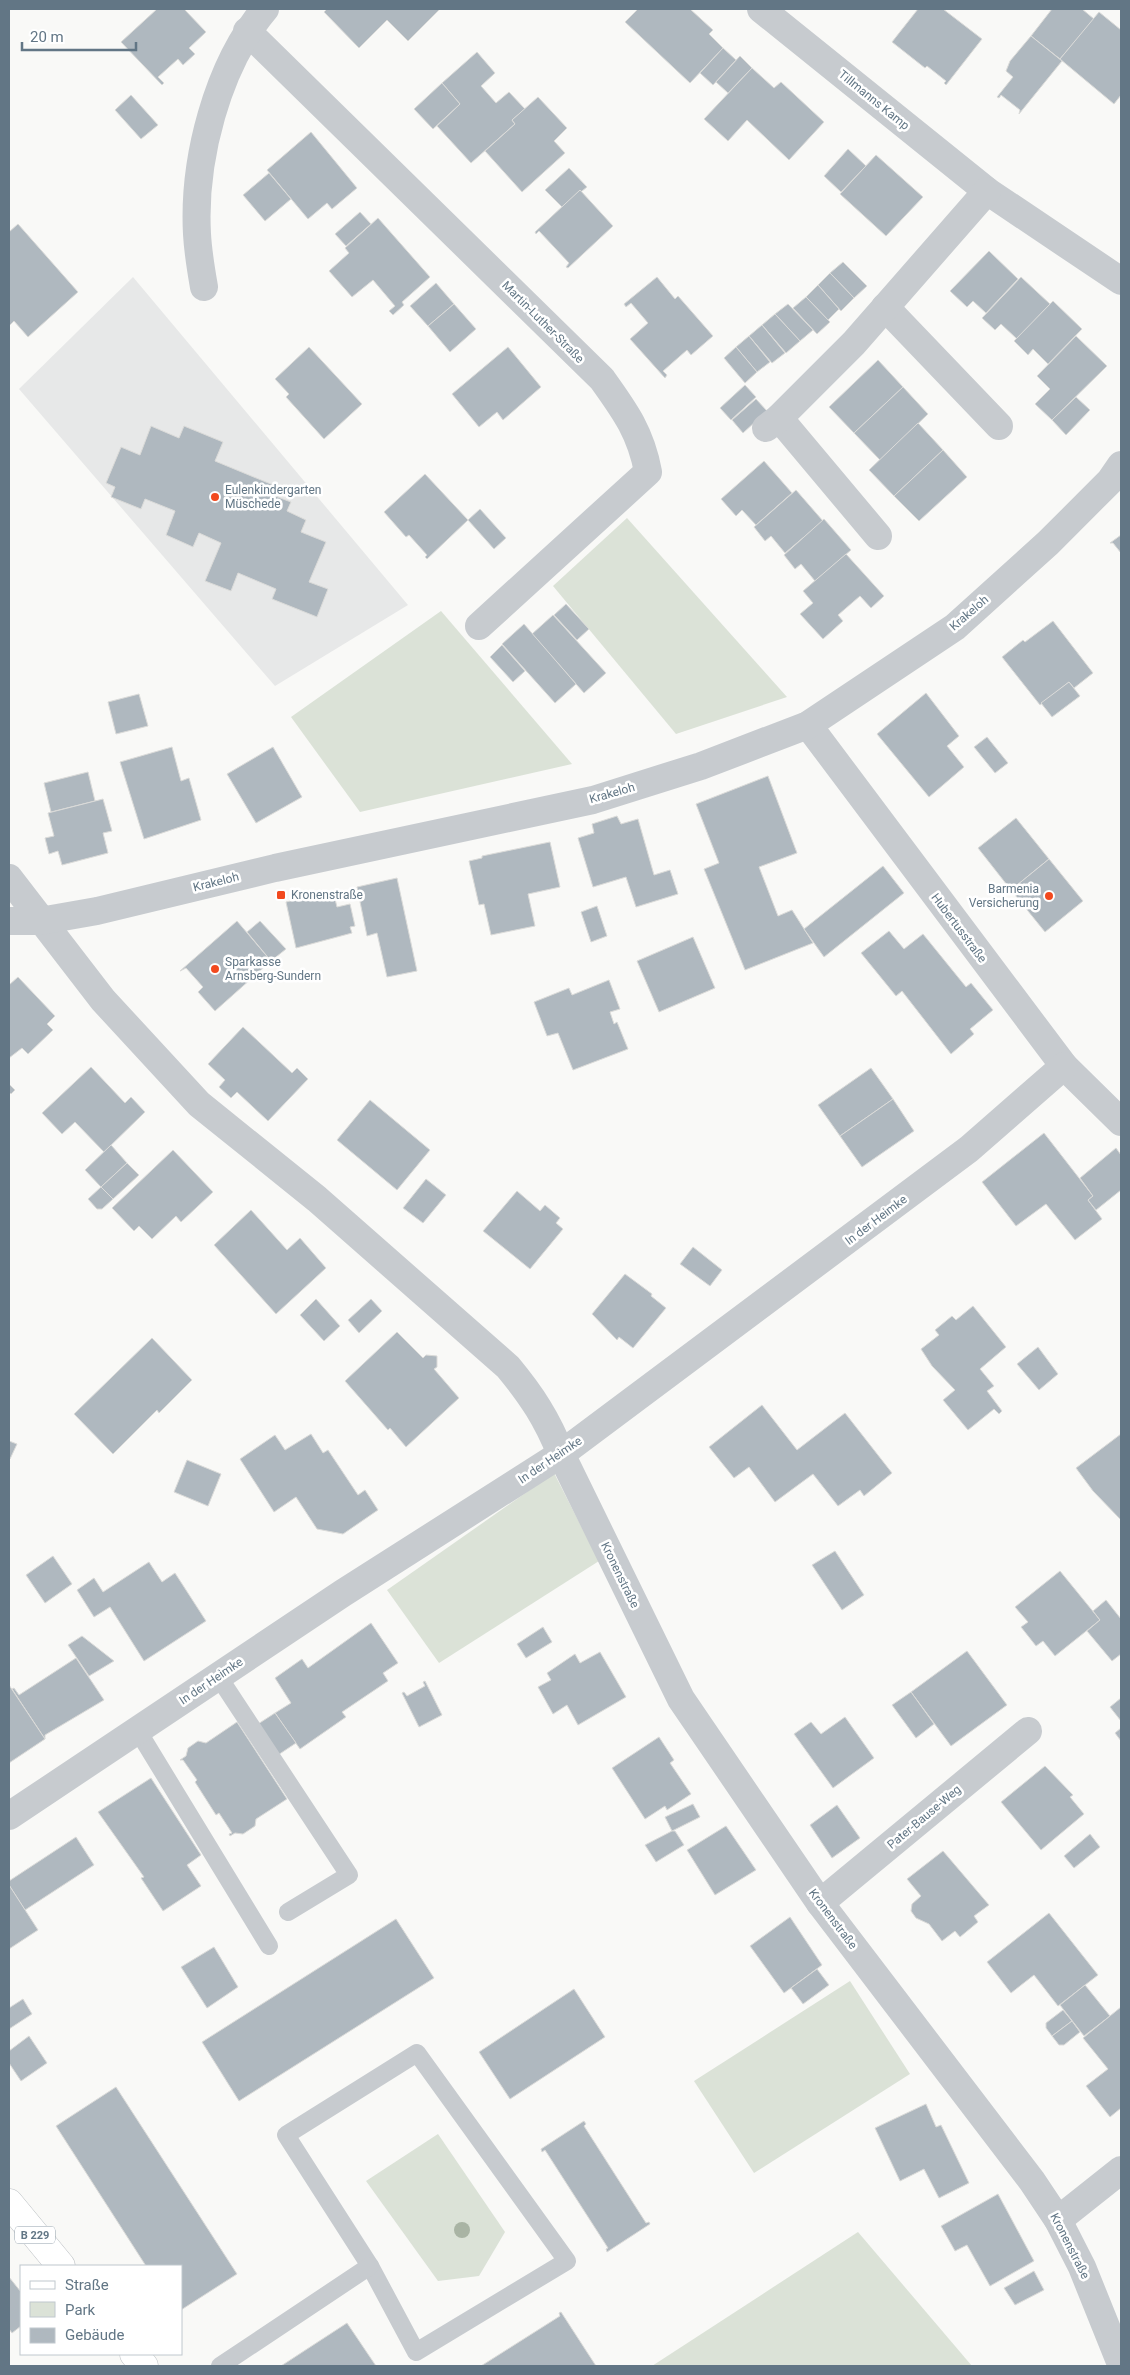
<svg xmlns="http://www.w3.org/2000/svg" width="1130" height="2375" viewBox="0 0 1130 2375" font-family="Roboto,sans-serif">
<style>
.built{fill:#e7e8e8}
.green{fill:#dbe2d7}
.building{fill:#afb8bf;stroke:#dbdbd9}
.lines{fill:none;stroke-linecap:round;stroke-linejoin:round}
.primary-casing{stroke:#bcc0c4;stroke-width:29}
.service{stroke:#c7cbcf;stroke-width:18}
.minor{stroke:#c7cbcf;stroke-width:28}
.tertiary{stroke:#c7cbcf;stroke-width:28}
.primary{stroke:#fff;stroke-width:28}
.tree{fill:#a9b4a4}
.poi-dot{fill:#f2491e;stroke:#fff;stroke-width:2}
.labels{text-anchor:middle;stroke-width:5;stroke-linejoin:round;paint-order:stroke}
.shield{fill:#fff;stroke:#919faa;stroke-width:1}
.shield-label{font-size:11px;font-weight:bold;fill:#627685}
.street-label{font-size:12px;fill:#627685;stroke:#fff}
.poi-label{font-size:12px;fill:#627685;stroke:#fff;text-anchor:start}
</style>
<rect width="100%" height="100%" fill="#f9f9f7"/>
<polygon class="built" points="133,277 408,605 275,686 19,389"/>
<g class="green">
<polygon points="627,518 787,697 676,734 553,586"/>
<polygon points="441,611 572,764 360,812 291,717"/>
<polygon points="554,1473 599,1561 439,1663 387,1590"/>
<polygon points="850,1981 910,2074 754,2173 694,2081"/>
<polygon points="438,2134 505,2232 479,2276 438,2281 366,2181"/>
<polygon points="858,2232 972,2366 652,2366"/>
</g>
<g class="building">
<polygon points="157,9 184,9 206,32 189,48 195,54 183,65 178,59 158,77 164,83 162,85 121,42"/>
<polygon points="327,9 440,9 408,41 387,20 359,48 324,12"/>
<polygon points="638,9 690,9 713,30 709,34 723,48 690,83 625,22"/>
<polygon points="918,9 943,9 982,39 946,85 944,83 946,81 927,66 925,68 892,42"/>
<polygon points="1052,9 1082,9 1094,19 1060,59 1031,36"/>
<polygon points="1099,12 1121,30 1121,95 1114,104 1060,59"/>
<polygon points="1031,36 1062,61 1019,114 1020,110 1001,95 999,98 997,97 1013,77 1006,71 1010,61"/>
<polygon points="723,48 736,60 713,85 700,73"/>
<polygon points="477,52 495,73 481,86 496,103 509,92 525,109 512,120 515,124 471,163 437,126 460,104 442,83"/>
<polygon points="740,56 752,68 728,93 716,82"/>
<polygon points="752,68 774,88 781,82 824,122 789,160 747,120 728,141 704,119"/>
<polygon points="442,83 460,104 433,129 414,109"/>
<polygon points="131,95 158,125 141,139 115,110"/>
<polygon points="538,97 567,128 554,141 565,153 522,192 485,151 515,124 512,120"/>
<polygon points="311,132 357,188 332,209 327,203 308,219 267,170"/>
<polygon points="848,149 866,166 841,192 824,176"/>
<polygon points="876,155 923,197 886,236 840,194"/>
<polygon points="569,168 587,187 562,207 545,190"/>
<polygon points="269,173 291,199 265,221 243,195"/>
<polygon points="580,190 613,226 568,268 566,267 569,263 539,231 536,234 535,232"/>
<polygon points="360,212 371,224 346,246 335,234"/>
<polygon points="378,218 430,277 402,302 404,305 393,315 389,311 395,306 373,280 352,297 329,271 349,253 345,248"/>
<polygon points="18,224 78,292 28,337 14,321 9,326 9,232"/>
<polygon points="989,251 1018,279 986,313 973,301 967,307 950,291"/>
<polygon points="843,262 867,286 854,298 830,273"/>
<polygon points="830,273 854,298 841,311 818,285"/>
<polygon points="657,277 675,299 678,296 713,336 691,355 687,350 663,371 667,375 665,378 630,339 648,323 631,303 626,307 624,304"/>
<polygon points="1021,277 1050,304 1017,339 1001,324 995,330 982,318"/>
<polygon points="436,283 454,304 428,326 410,306"/>
<polygon points="818,285 839,309 828,320 806,297"/>
<polygon points="806,297 830,322 817,334 793,308"/>
<polygon points="1053,301 1082,329 1048,364 1033,349 1028,355 1014,341"/>
<polygon points="454,304 476,329 450,352 428,326"/>
<polygon points="788,304 813,330 800,341 775,314"/>
<polygon points="775,314 800,341 786,353 762,325"/>
<polygon points="762,325 785,353 772,363 749,336"/>
<polygon points="749,336 770,362 757,372 736,347"/>
<polygon points="1076,336 1107,366 1052,420 1035,404 1050,389 1037,376"/>
<polygon points="309,347 362,404 324,439 286,397 289,394 275,379"/>
<polygon points="508,347 541,387 503,420 497,412 479,427 452,394"/>
<polygon points="736,347 757,372 745,383 724,358"/>
<polygon points="878,360 903,387 854,433 829,407"/>
<polygon points="745,385 756,397 731,420 720,408"/>
<polygon points="903,387 928,414 880,460 854,433"/>
<polygon points="1076,397 1090,410 1066,435 1052,420"/>
<polygon points="756,399 767,411 743,433 732,420"/>
<polygon points="918,423 943,450 894,496 869,470"/>
<polygon points="151,426 179,438 184,426 223,442 215,461 278,487 275,496 291,502 287,511 306,520 301,532 326,542 309,582 328,589 317,617 272,599 276,589 238,573 231,591 205,581 221,543 199,533 193,547 166,535 175,511 145,499 141,509 111,497 115,487 106,483 121,447 140,455"/>
<polygon points="943,450 967,477 919,521 894,496"/>
<polygon points="764,461 792,493 756,525 742,510 736,516 721,499"/>
<polygon points="425,474 468,520 427,559 425,557 427,555 409,535 406,537 384,512"/>
<polygon points="796,490 823,521 785,553 771,536 765,541 754,527"/>
<polygon points="480,509 506,538 494,549 468,520"/>
<polygon points="824,519 851,550 815,581 801,564 795,569 784,555"/>
<polygon points="1121,535 1121,553 1113,543 1110,543"/>
<polygon points="846,554 884,596 871,608 860,596 838,615 843,621 823,639 800,614 813,603 803,591"/>
<polygon points="566,604 589,629 577,640 554,615"/>
<polygon points="553,615 606,673 584,693 532,634"/>
<polygon points="1053,621 1093,673 1074,688 1069,682 1040,705 1002,657 1023,640 1025,642"/>
<polygon points="524,624 576,684 555,703 502,644"/>
<polygon points="502,645 525,671 513,682 490,657"/>
<polygon points="1069,682 1080,696 1052,717 1041,703"/>
<polygon points="926,693 959,736 947,746 964,767 929,797 877,734"/>
<polygon points="139,694 148,726 116,734 108,702"/>
<polygon points="987,737 1008,763 995,773 974,747"/>
<polygon points="172,747 181,781 189,778 201,820 144,839 120,762"/>
<polygon points="273,747 302,797 256,823 227,774"/>
<polygon points="88,772 95,801 51,812 44,783"/>
<polygon points="768,776 797,853 759,867 778,916 792,910 813,943 745,970 704,869 719,863 696,804"/>
<polygon points="103,799 112,831 103,833 108,853 62,865 58,851 49,854 45,838 54,836 48,813"/>
<polygon points="617,816 621,824 638,819 654,875 670,870 678,894 636,907 626,877 593,887 578,838 594,833 592,824"/>
<polygon points="1016,818 1049,859 1011,890 978,848"/>
<polygon points="550,842 560,887 528,894 535,926 491,935 484,904 479,905 469,861 482,858 482,856"/>
<polygon points="1049,859 1083,901 1045,932 1011,890"/>
<polygon points="883,866 904,893 824,957 804,929"/>
<polygon points="397,878 417,971 387,977 377,933 367,936 357,887"/>
<polygon points="333,891 337,907 350,904 355,926 350,927 352,933 296,948 286,902"/>
<polygon points="597,906 607,936 591,942 581,912"/>
<polygon points="237,921 271,961 215,1011 198,992 203,987 186,968 180,971"/>
<polygon points="260,921 286,949 271,961 247,932"/>
<polygon points="889,931 904,949 923,934 966,987 971,983 993,1010 970,1029 974,1034 951,1054 902,991 896,996 861,953"/>
<polygon points="693,937 715,988 659,1012 637,961"/>
<polygon points="18,977 55,1016 47,1024 53,1030 28,1054 22,1048 9,1058 9,985"/>
<polygon points="609,980 620,1009 610,1012 614,1024 617,1022 628,1049 573,1070 558,1033 547,1036 534,1002 569,988 572,995"/>
<polygon points="243,1027 292,1073 297,1068 308,1079 268,1121 237,1092 231,1098 219,1087 225,1080 208,1064"/>
<polygon points="91,1067 125,1103 131,1097 145,1112 104,1152 75,1122 62,1134 42,1113"/>
<polygon points="871,1068 893,1099 840,1136 818,1105"/>
<polygon points="9,1084 15,1090 11,1094 9,1092"/>
<polygon points="893,1099 914,1131 862,1167 840,1136"/>
<polygon points="370,1100 430,1150 397,1190 337,1140"/>
<polygon points="1044,1133 1093,1196 1088,1200 1102,1219 1075,1240 1046,1204 1016,1226 982,1182"/>
<polygon points="111,1145 127,1163 101,1187 85,1170"/>
<polygon points="1116,1148 1121,1155 1121,1190 1096,1210 1088,1200 1093,1196 1080,1178"/>
<polygon points="173,1150 213,1192 181,1222 176,1216 152,1239 139,1226 134,1231 112,1208"/>
<polygon points="127,1163 139,1175 113,1199 101,1187"/>
<polygon points="426,1179 446,1195 423,1223 403,1208"/>
<polygon points="101,1187 113,1199 102,1209 97,1209 88,1199"/>
<polygon points="517,1191 540,1211 545,1205 560,1218 556,1223 563,1229 530,1269 483,1231"/>
<polygon points="251,1210 287,1250 300,1238 326,1268 276,1314 214,1245"/>
<polygon points="693,1247 722,1270 710,1286 680,1264"/>
<polygon points="625,1274 652,1294 651,1296 666,1308 633,1348 619,1337 617,1340 592,1314"/>
<polygon points="316,1299 340,1326 324,1341 300,1315"/>
<polygon points="371,1299 382,1311 359,1333 348,1320"/>
<polygon points="973,1306 1006,1347 980,1369 994,1386 987,1391 1002,1411 999,1414 994,1409 968,1430 943,1400 955,1390 932,1366 921,1349 939,1335 935,1330 952,1316 956,1320"/>
<polygon points="397,1332 423,1358 426,1355 437,1356 437,1367 434,1369 459,1398 406,1447 390,1428 388,1430 345,1381"/>
<polygon points="152,1338 192,1380 159,1413 157,1410 113,1454 74,1414"/>
<polygon points="1038,1347 1058,1374 1039,1390 1017,1364"/>
<polygon points="762,1405 797,1450 845,1413 892,1473 864,1496 860,1490 838,1506 813,1474 775,1502 749,1467 734,1478 709,1447"/>
<polygon points="311,1434 323,1453 328,1450 358,1495 365,1490 378,1510 343,1534 317,1529 296,1497 274,1512 240,1459 275,1435 285,1450"/>
<polygon points="1121,1434 1121,1520 1093,1491 1076,1468"/>
<polygon points="9,1441 17,1444 10,1459 9,1459"/>
<polygon points="187,1460 221,1474 208,1506 174,1492"/>
<polygon points="835,1551 864,1595 842,1610 812,1565"/>
<polygon points="53,1556 72,1584 45,1603 26,1575"/>
<polygon points="149,1562 162,1582 175,1573 206,1621 144,1661 110,1607 94,1617 77,1590 94,1578 103,1592"/>
<polygon points="1060,1571 1100,1620 1055,1656 1043,1641 1036,1646 1021,1627 1028,1622 1015,1607"/>
<polygon points="1106,1600 1121,1619 1121,1654 1112,1661 1087,1631 1100,1620 1093,1611"/>
<polygon points="371,1623 398,1663 383,1673 388,1681 342,1712 346,1717 300,1749 275,1713 291,1703 275,1678 302,1659 308,1668"/>
<polygon points="543,1627 552,1642 526,1658 517,1644"/>
<polygon points="82,1636 114,1661 89,1676 68,1645"/>
<polygon points="967,1651 1007,1705 951,1746 911,1692"/>
<polygon points="600,1652 626,1697 578,1725 567,1705 553,1714 538,1687 551,1680 547,1673 575,1654 580,1663"/>
<polygon points="76,1658 104,1700 45,1735 45,1739 12,1689 14,1688 19,1695"/>
<polygon points="425,1681 442,1715 419,1727 402,1693 404,1692 407,1696 425,1686 423,1682"/>
<polygon points="9,1685 45,1739 9,1763"/>
<polygon points="911,1692 934,1724 916,1738 892,1705"/>
<polygon points="1121,1698 1121,1721 1110,1707"/>
<polygon points="275,1713 296,1743 278,1755 258,1724"/>
<polygon points="845,1717 874,1758 833,1788 794,1734 811,1722 821,1734"/>
<polygon points="237,1722 287,1799 256,1819 255,1826 243,1834 235,1833 230,1836 229,1834 232,1833 219,1813 216,1815 195,1782 197,1780 183,1760 180,1760 186,1756 188,1748 198,1741 206,1743"/>
<polygon points="1121,1728 1121,1741 1115,1733"/>
<polygon points="659,1737 674,1760 670,1763 691,1794 667,1810 665,1806 645,1819 612,1768"/>
<polygon points="1045,1766 1073,1795 1070,1797 1084,1814 1041,1850 1001,1802"/>
<polygon points="151,1778 201,1855 187,1865 201,1886 163,1911 141,1878 144,1877 98,1812"/>
<polygon points="693,1804 700,1817 672,1831 665,1817"/>
<polygon points="837,1805 860,1838 832,1858 810,1825"/>
<polygon points="726,1826 756,1870 715,1895 687,1850"/>
<polygon points="672,1831 675,1831 684,1845 656,1862 645,1845"/>
<polygon points="1090,1834 1100,1847 1074,1868 1064,1856"/>
<polygon points="76,1837 94,1865 25,1910 9,1885 9,1881"/>
<polygon points="943,1851 989,1905 974,1916 978,1922 960,1937 955,1931 942,1941 929,1924 916,1918 911,1911 912,1904 921,1896 907,1879"/>
<polygon points="9,1885 38,1930 9,1949"/>
<polygon points="1049,1913 1098,1975 1058,2006 1034,1975 1011,1993 987,1962"/>
<polygon points="790,1917 822,1965 784,1993 750,1946"/>
<polygon points="396,1919 434,1978 239,2101 202,2042"/>
<polygon points="214,1947 238,1987 207,2008 181,1967"/>
<polygon points="817,1969 829,1985 803,2004 791,1988"/>
<polygon points="1085,1985 1110,2016 1084,2036 1060,2005"/>
<polygon points="574,1989 605,2037 510,2099 479,2052"/>
<polygon points="23,1999 32,2014 9,2029 9,2008"/>
<polygon points="1121,2007 1121,2108 1110,2117 1086,2086 1108,2069 1083,2038"/>
<polygon points="1063,2010 1072,2021 1052,2036 1046,2028 1046,2023"/>
<polygon points="1072,2021 1080,2032 1064,2045 1059,2045 1052,2036"/>
<polygon points="29,2036 47,2063 21,2081 9,2063 9,2051"/>
<polygon points="116,2087 237,2274 181,2310 181,2266 146,2266 56,2126"/>
<polygon points="926,2104 936,2127 941,2125 969,2183 939,2198 924,2169 900,2181 875,2128"/>
<polygon points="584,2121 586,2124 584,2126 646,2223 649,2222 650,2224 607,2252 606,2249 608,2248 545,2150 542,2152 541,2149"/>
<polygon points="998,2194 1034,2261 990,2286 967,2245 955,2251 941,2226"/>
<polygon points="1034,2271 1044,2290 1015,2305 1004,2288"/>
<polygon points="9,2277 21,2292 21,2326 12,2333 9,2329"/>
<polygon points="561,2312 596,2366 481,2366 560,2316 559,2313"/>
<polygon points="347,2323 376,2366 281,2366"/>
</g>
<g class="lines">
<defs>
<g id="primary">
<polyline points="9,2203 61,2266"/>
<polyline points="134,2354 144,2366"/>
</g>
</defs>
<use href="#primary" class="primary-casing"/>
<g class="service">
<polyline points="218,1676 349,1875 288,1912"/>
<polyline points="138,1731 269,1946"/>
<polygon points="417,2053 567,2261 416,2352 370,2266 286,2135"/>
<polyline points="220,2366 370,2266"/>
</g>
<g class="minor">
<polyline points="761,9 987,191 1121,281"/>
<path d="M 247,31 L 602,379 C 625,411 641,433 648,472 L 479,626"/>
<path d="M 204,287 C 201,270 198,252 197,234 C 193,160 217,66 265,9"/>
<polyline points="885,307 999,426"/>
<polyline points="779,418 878,536"/>
<polyline points="766,428 779,418 854,343 987,191"/>
<polyline points="808,725 1064,1066 1121,1122"/>
<path d="M 9,878 L 103,1000 L 199,1104 L 317,1199 L 508,1367 C 532,1396 547,1419 561,1454 L 681,1699 L 820,1903 L 1032,2181 L 1058,2220 L 1082,2267 L 1121,2364"/>
<polyline points="9,1816 343,1593 561,1454 969,1149 1064,1066"/>
<polyline points="820,1903 1028,1731"/>
<polyline points="1058,2220 1121,2170"/>
</g>
<polyline class="tertiary" points="9,921 40,921 97,911 275,868 593,800 701,766 808,725 955,627 1048,543 1110,481 1121,465"/>
<use href="#primary" class="primary"/>
</g>
<circle class="tree" cx="462" cy="2230" r="8"/>
<g class="poi-dot">
<circle cx="215" cy="497" r="5"/>
<rect x="276" y="890" width="10" height="10" rx="2.5"/>
<circle cx="1049" cy="896" r="5"/>
<circle cx="215" cy="969" r="5"/>
</g>
<g class="labels">
<rect class="shield" x="15" y="2226.5" width="40" height="17" rx="4"/>
<g class="shield-label">
<text x="35" y="2239">B 229</text>
</g>
<g class="street-label">
<text transform="translate(874 100) rotate(39)" y="4">Tillmanns Kamp</text>
<text transform="translate(543 322) rotate(45)" y="4">Martin-Luther-Straße</text>
<text transform="translate(969 613) rotate(-41)" y="4">Krakeloh</text>
<text transform="translate(612 793) rotate(-16)" y="4">Krakeloh</text>
<text transform="translate(216 882) rotate(-14)" y="4">Krakeloh</text>
<text transform="translate(959 928) rotate(53)" y="4">Hubertusstraße</text>
<text transform="translate(876 1220) rotate(-37)" y="4">In der Heimke</text>
<text transform="translate(550 1460) rotate(-34)" y="4">In der Heimke</text>
<text transform="translate(620 1575) rotate(64)" y="4">Kronenstraße</text>
<text transform="translate(211 1681) rotate(-34)" y="4">In der Heimke</text>
<text transform="translate(924 1817) rotate(-40)" y="4">Pater-Bause-Weg</text>
<text transform="translate(833 1919) rotate(53)" y="4">Kronenstraße</text>
<text transform="translate(1070 2246) rotate(63)" y="4">Kronenstraße</text>
</g>
<g class="poi-label">
<text x="225" y="494">Eulenkindergarten<tspan x="225" dy="14">Müschede</tspan></text>
<text x="1039" y="893" text-anchor="end">Barmenia<tspan x="1039" dy="14">Versicherung</tspan></text>
<text x="291" y="899">Kronenstraße</text>
<text x="225" y="966">Sparkasse<tspan x="225" dy="14">Arnsberg-Sundern</tspan></text>
</g>
</g>
<rect width="1130" height="2375" fill="none" stroke="#627685" stroke-width="20"/>
<rect x="20" y="2265" width="162" height="90" fill="#ffffff" stroke="#c0c8ce"/>
<rect x="30" y="2281" width="25" height="8" fill="#ffffff" stroke="#c0c8ce"/>
<text x="65" y="2290" font-size="15" fill="#627685">Straße</text>
<rect x="30" y="2302" width="25" height="15" fill="#dbe2d7" stroke="#c0c8ce"/>
<text x="65" y="2315" font-size="15" fill="#627685">Park</text>
<rect x="30" y="2328" width="25" height="15" fill="#afb8bf" stroke="#c0c8ce"/>
<text x="65" y="2340" font-size="15" fill="#627685">Gebäude</text>
<path d="M22 42v8h114v-8" fill="none" stroke="#627685" stroke-width="2.5"/>
<text x="30" y="42" font-size="15" fill="#627685" stroke="#ffffff" stroke-width="4" paint-order="stroke">20 m</text>
</svg>
